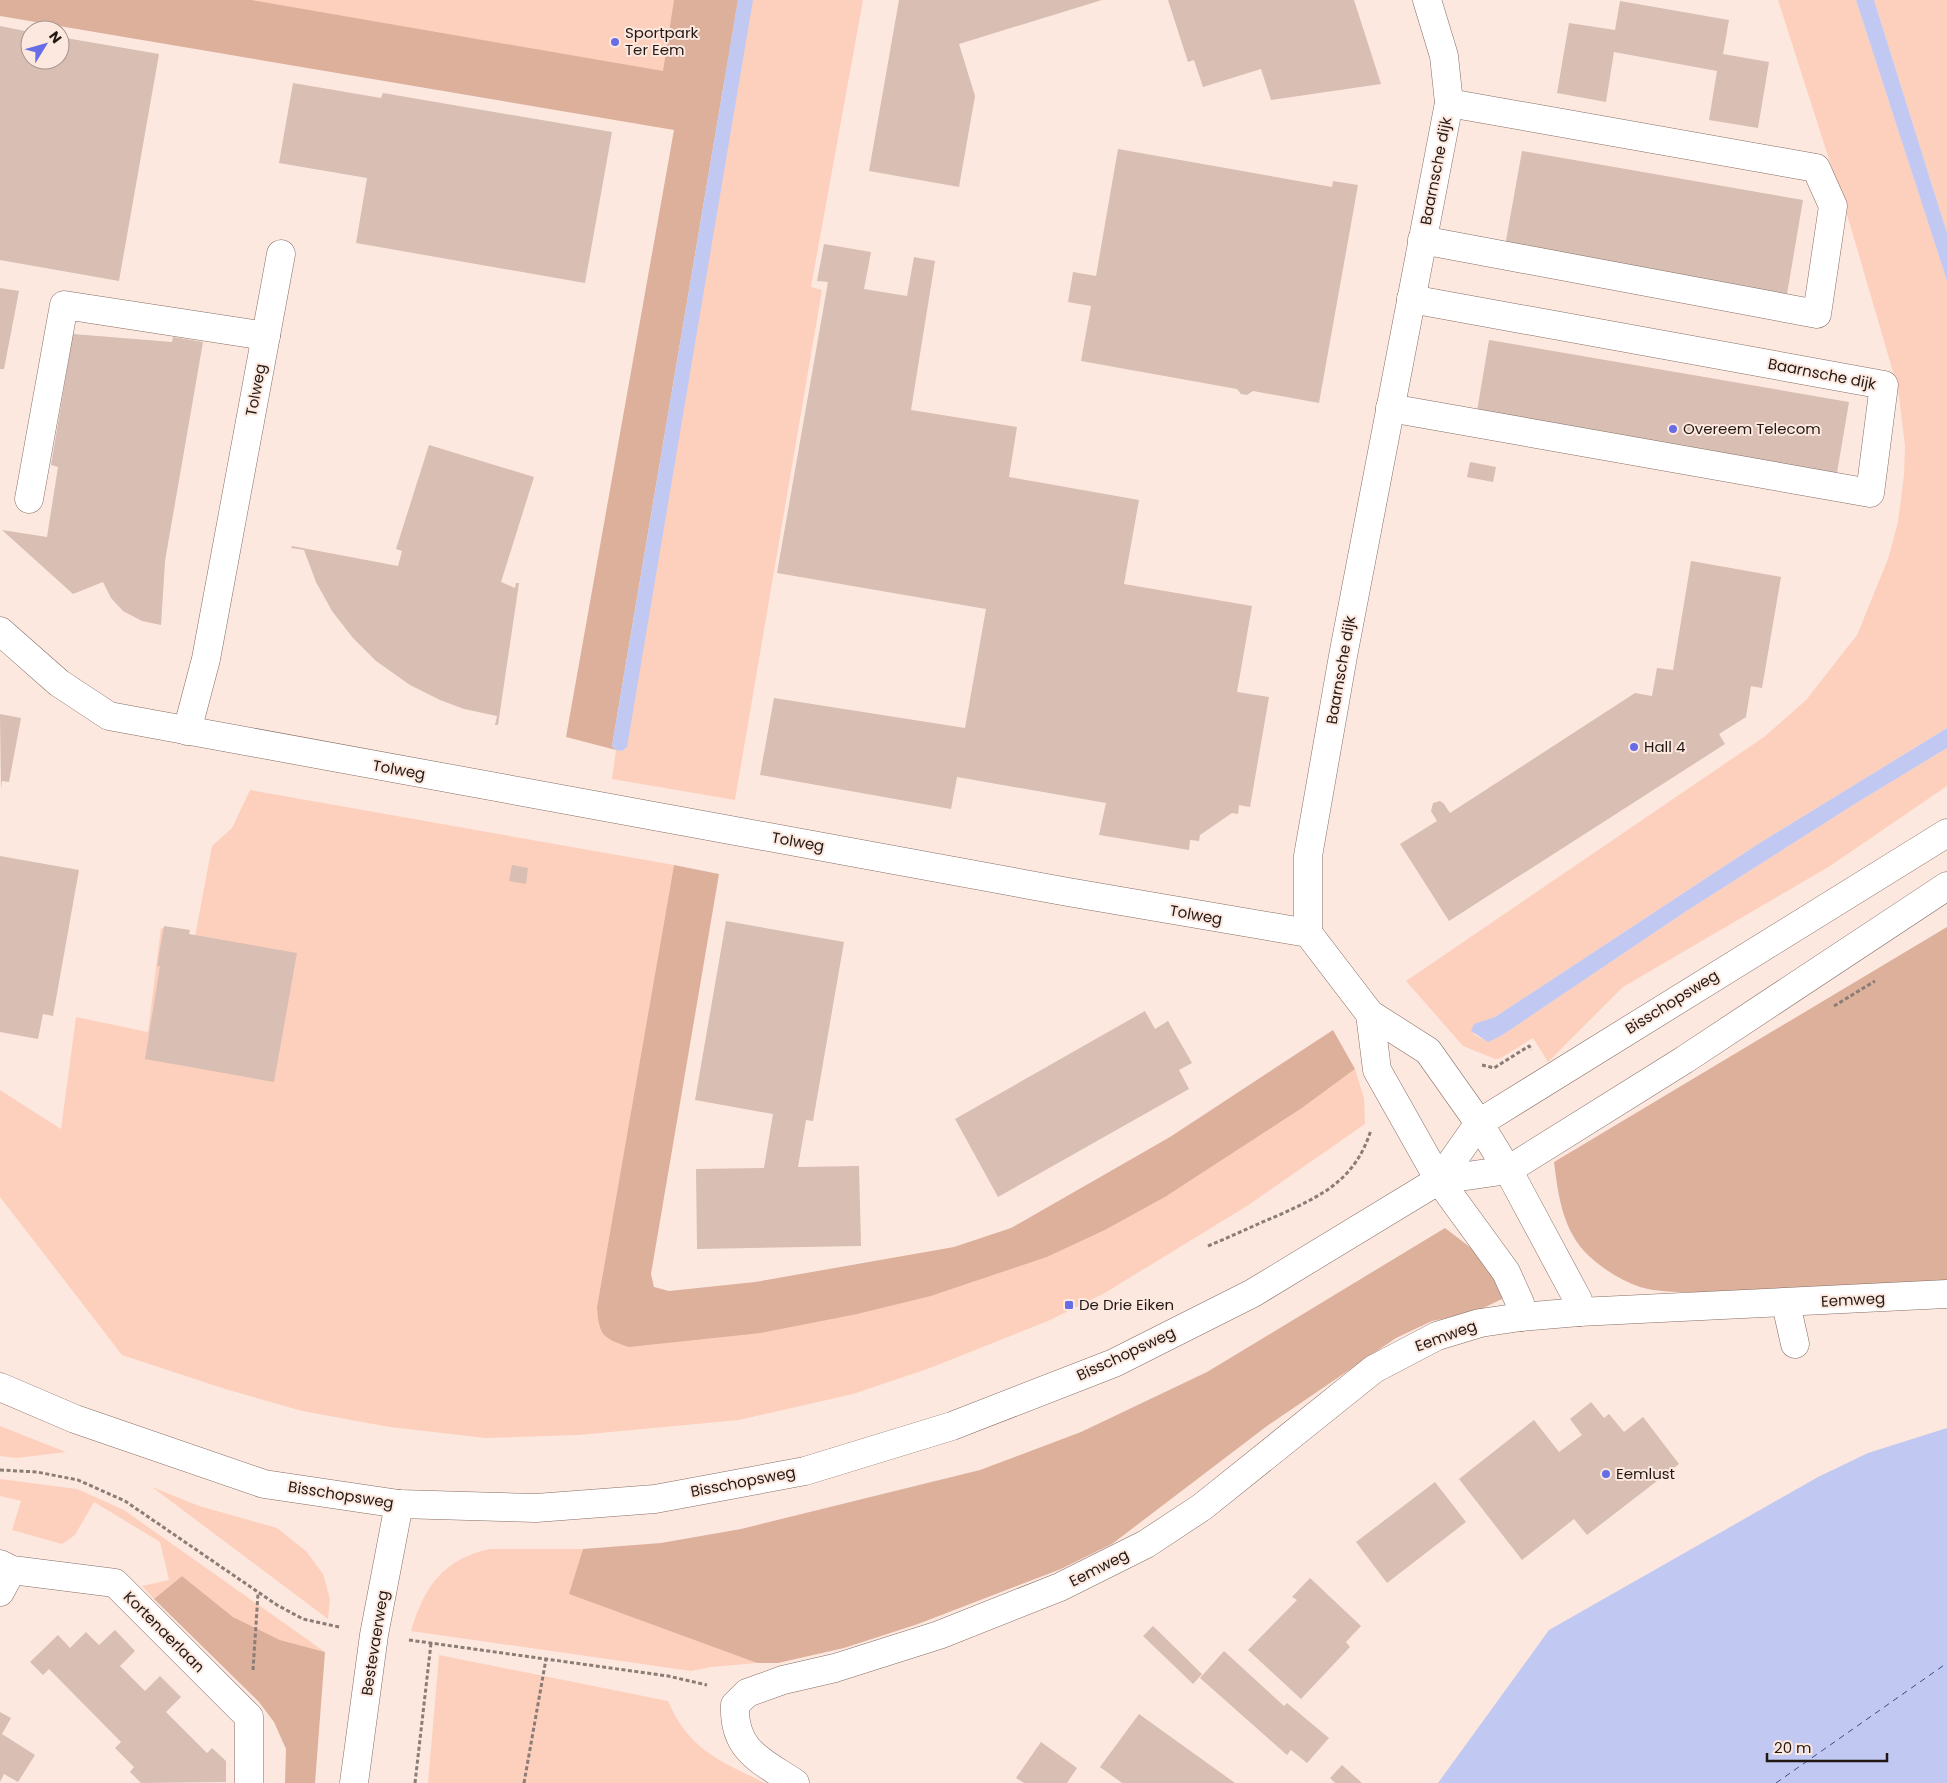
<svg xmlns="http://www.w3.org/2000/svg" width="1947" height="1783" viewBox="0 0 1947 1783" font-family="Poppins,sans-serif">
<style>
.green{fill:#fdd0bd}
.forest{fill:#ddb09c}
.water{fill:#c1c9f3}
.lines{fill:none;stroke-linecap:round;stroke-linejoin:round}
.ferry{stroke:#454b82;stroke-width:1;stroke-dasharray:6 5;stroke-linecap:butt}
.building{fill:#d8beb3}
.minor-casing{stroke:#856d63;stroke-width:29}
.major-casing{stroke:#856d63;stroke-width:29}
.path{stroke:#8b7c76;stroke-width:3;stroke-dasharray:4 2.5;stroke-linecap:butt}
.minor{stroke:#fff;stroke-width:28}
.major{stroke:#fff;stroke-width:28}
.poi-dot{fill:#666de6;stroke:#fde8df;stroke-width:2}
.labels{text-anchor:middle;stroke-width:4;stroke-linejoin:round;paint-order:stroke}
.poi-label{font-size:15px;fill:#221915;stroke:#fde8df;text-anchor:start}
.street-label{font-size:15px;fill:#221915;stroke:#fde8df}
</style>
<rect width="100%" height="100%" fill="#fde8df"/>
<g class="green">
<polygon points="245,0 863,0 811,287 822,290 735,800 612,779 616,750 622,751 738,87"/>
<polygon points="1778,0 1856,0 1947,281 1947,728 1758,844 1495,1017 1481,1024 1473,1034 1487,1041 1501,1036 1685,912 1858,802 1947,748 1947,786 1830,866 1623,987 1548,1062 1533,1038 1501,1058 1495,1059 1463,1046 1406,981 1764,737 1806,700 1857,635 1888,559 1898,522 1904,475 1905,446 1898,389 1851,228"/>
<polygon points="1874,0 1947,0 1947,233"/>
<polygon points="250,790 674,865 597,1307 761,1333 931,1296 1047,1257 1105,1230 1165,1197 1302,1108 1355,1069 1364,1098 1365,1124 1247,1206 1103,1294 1048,1321 930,1368 853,1394 739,1420 579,1435 485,1438 390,1427 302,1411 225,1389 122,1355 0,1197 0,1090 61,1129 76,1017 148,1032 161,928 195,936 212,846 232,828"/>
<polygon points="0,1426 66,1452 17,1458 0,1456"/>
<polygon points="0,1479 77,1489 124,1510 325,1652 280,1640 233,1617 182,1576 154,1599 142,1586 169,1580 160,1542 94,1502 75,1535 62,1544 12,1530 21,1501 0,1496"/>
<polygon points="152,1487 199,1506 277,1528 306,1551 323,1574 330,1599 328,1619"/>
<path d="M 490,1549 L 583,1549 L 570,1594 L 757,1663 L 711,1667 L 691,1671 L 411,1631 C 424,1587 443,1559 490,1549 Z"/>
<path d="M 439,1655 L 668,1701 C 689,1750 720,1761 765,1783 L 428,1783 Z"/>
</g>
<g class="forest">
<polygon points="0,0 251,0 663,71 674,0 738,0 612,746 616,750 566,737 674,130 0,16"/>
<path d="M 674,865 L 719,874 L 651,1274 L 654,1287 L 669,1291 L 755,1282 L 954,1247 L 1011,1228 L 1170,1137 L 1333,1030 L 1355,1069 L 1302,1108 L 1165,1197 L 1105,1230 L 1047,1257 L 931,1296 L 857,1314 L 761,1333 L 629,1347 C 602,1338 599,1335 597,1307 Z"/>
<path d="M 1947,927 L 1947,1281 C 1868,1286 1788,1293 1708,1292 C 1689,1292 1659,1293 1640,1287 C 1622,1281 1603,1269 1589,1256 C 1563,1232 1558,1195 1554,1162 Z"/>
<polygon points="1445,1228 1492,1264 1505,1282 1502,1299 1473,1313 1432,1321 1396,1338 1267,1426 1112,1544 1061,1569 918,1624 844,1648 778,1663 757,1663 569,1594 583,1549 661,1543 741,1529 980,1470 1081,1432 1207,1372"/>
<polygon points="182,1576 233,1617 280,1640 325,1652 315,1783 285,1783 286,1749 274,1722 259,1702 154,1599"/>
</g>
<g class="water">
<polygon points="738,0 753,0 627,747 622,751 616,750 612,746"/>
<polygon points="1856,0 1874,0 1947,233 1947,281"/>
<polygon points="1947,728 1947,748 1858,802 1685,912 1501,1036 1488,1042 1471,1031 1474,1024 1495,1017 1758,844"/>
<polygon points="1947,1428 1947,1783 1438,1783 1549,1630 1818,1477 1868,1453"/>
</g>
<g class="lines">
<polyline class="ferry" points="1776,1783 1947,1663"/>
</g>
<g class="building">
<polygon points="899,0 1102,0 959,44 975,96 959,187 869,171"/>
<polygon points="1168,0 1354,0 1381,84 1271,100 1261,69 1203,87 1194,60 1188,62"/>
<polygon points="1620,1 1729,20 1723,54 1769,62 1758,128 1709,120 1717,71 1614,52 1606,102 1557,93 1569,23 1615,30"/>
<polygon points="0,26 30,32 30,60 60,60 60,37 159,54 119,281 0,260"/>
<polygon points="293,83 381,98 383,93 612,132 585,283 356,243 367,178 279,163"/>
<polygon points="1118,149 1332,187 1333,181 1358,185 1319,403 1253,391 1247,395 1241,394 1237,389 1081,361 1091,306 1068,302 1073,272 1096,276"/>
<polygon points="1522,151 1803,200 1787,294 1505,246"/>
<polygon points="824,244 871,252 864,289 907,296 914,257 935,261 911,410 1017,427 1009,477 1139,500 1124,584 1252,606 1237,692 1269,697 1250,807 1239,805 1238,814 1232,813 1200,835 1199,841 1190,840 1189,850 1099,835 1106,803 957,777 951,809 760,775 774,698 965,728 986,609 777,573 828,282 817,281"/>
<polygon points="0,288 19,291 4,369 0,369"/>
<polygon points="73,334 172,342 173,337 203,342 165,561 161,625 142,621 123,611 111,598 103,582 73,594 2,530 47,537 58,467 51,465"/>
<polygon points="1489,340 1849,402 1837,473 1477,411"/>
<polygon points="429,445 534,477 501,582 515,588 516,583 519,583 498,725 495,725 497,716 464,709 440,700 410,685 376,661 353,638 332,611 316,582 304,550 291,548 292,546 398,566 402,551 396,549"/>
<polygon points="1470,462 1496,467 1493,482 1467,477"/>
<polygon points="1691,561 1781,577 1762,688 1751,686 1746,717 1719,734 1725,744 1449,921 1400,844 1437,821 1431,811 1433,803 1440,801 1444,804 1450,813 1635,693 1652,696 1657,668 1673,670"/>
<polygon points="0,714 21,718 9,782 2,781 1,789"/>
<polygon points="0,856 79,870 53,1016 43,1014 38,1039 0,1032"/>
<polygon points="512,865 528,868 526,884 509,881"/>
<polygon points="726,921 844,942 813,1121 806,1120 798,1167 859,1166 861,1246 697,1249 696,1169 764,1168 773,1114 695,1100"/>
<polygon points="164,926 190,930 189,934 297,953 274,1082 145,1059 160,966 157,966"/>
<polygon points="1145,1011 1155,1029 1168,1021 1192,1063 1179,1070 1189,1089 998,1197 955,1119"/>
<polygon points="1591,1402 1604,1418 1609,1414 1624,1432 1643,1417 1679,1464 1587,1535 1574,1519 1522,1560 1459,1479 1534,1420 1559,1452 1582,1435 1570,1419"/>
<polygon points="1435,1482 1466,1522 1387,1583 1356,1542"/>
<polygon points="1310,1578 1361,1626 1346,1642 1350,1647 1301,1699 1248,1650 1297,1600 1292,1597"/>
<polygon points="1153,1626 1202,1674 1193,1684 1143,1636"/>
<polygon points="115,1630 135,1651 120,1666 145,1691 160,1676 181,1697 166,1712 207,1753 212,1748 226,1761 226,1782 141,1783 130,1772 134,1767 115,1748 121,1742 49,1669 43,1675 30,1662 58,1635 70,1648 86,1632 99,1645"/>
<polygon points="1224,1651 1284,1706 1287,1703 1329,1738 1307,1763 1291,1750 1287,1755 1200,1678"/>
<polygon points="0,1712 11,1718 2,1734 35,1755 18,1782 4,1774 0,1782"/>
<polygon points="1139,1714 1235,1783 1122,1783 1100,1767"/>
<polygon points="1041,1742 1077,1768 1067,1783 1024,1783 1016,1778"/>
<polygon points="1342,1765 1362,1783 1335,1783 1330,1778"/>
</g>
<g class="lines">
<defs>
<g id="minor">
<polyline points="1422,240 1817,314 1833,206 1816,168 1449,103"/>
<polyline points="1390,408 1870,493 1884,385 1411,299"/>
<polyline points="29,499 64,305 266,336"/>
<polyline points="0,631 59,683 109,716 1068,892 1308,933 1370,1014 1428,1051 1479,1123 1513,1179 1578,1300 1579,1312"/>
<polyline points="187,731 206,659 281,254"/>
<polyline points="1308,933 1308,856 1343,656 1449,103 1444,56 1427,0"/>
<polyline points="1370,1014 1377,1070 1439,1180 1506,1272 1520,1303 1521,1317"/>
<polyline points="1786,1304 1795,1344"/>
<polyline points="0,1564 12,1570 115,1583 249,1717 249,1783"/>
<polyline points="0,1592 12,1570"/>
<polyline points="354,1783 374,1635 399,1504"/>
<path d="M 795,1783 C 762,1761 733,1751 735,1705 L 747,1693 L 783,1680 L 835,1668 L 939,1635 L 1060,1587 L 1146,1544 L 1202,1507 L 1374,1369 L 1437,1336 L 1480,1323 L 1521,1317 L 1579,1312 L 1947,1294"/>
</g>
<g id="major">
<polyline points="1439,1180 1479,1123 1947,833"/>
<polyline points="0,1387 75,1419 264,1484 399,1504 536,1508 655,1499 805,1471 952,1426 1114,1363 1253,1293 1439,1180 1508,1170 1684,1060 1947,886"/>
</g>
</defs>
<use href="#minor" class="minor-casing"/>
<use href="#major" class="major-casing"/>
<g class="path">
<polyline points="1834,1006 1875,981"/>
<polyline points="1482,1065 1494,1068 1529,1046 1532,1050"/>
<path d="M 1208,1246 C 1232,1236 1255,1225 1279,1215 C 1323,1195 1355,1180 1371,1130"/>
<polyline points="0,1470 37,1472 78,1480 125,1501 277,1605 303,1619 339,1627"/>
<polyline points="409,1640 668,1676 707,1685"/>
<polyline points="253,1670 258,1594"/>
<polyline points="415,1783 431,1643"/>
<polyline points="524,1783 546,1659"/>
</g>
<use href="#minor" class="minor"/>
<use href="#major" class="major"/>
</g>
<g class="poi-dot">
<circle cx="615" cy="42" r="5"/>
<circle cx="1673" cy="429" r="5"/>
<circle cx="1634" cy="747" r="5"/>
<rect x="1064" y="1300" width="10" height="10" rx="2.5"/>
<circle cx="1606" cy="1474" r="5"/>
</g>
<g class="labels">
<g class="poi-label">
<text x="625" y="38">Sportpark<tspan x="625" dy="17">Ter Eem</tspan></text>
<text x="1683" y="434">Overeem Telecom</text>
<text x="1644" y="752">Hall 4</text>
<text x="1079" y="1310">De Drie Eiken</text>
<text x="1616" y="1479">Eemlust</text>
</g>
<g class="street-label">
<text transform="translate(1436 171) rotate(-79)" y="5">Baarnsche dijk</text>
<text transform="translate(1822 374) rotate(11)" y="5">Baarnsche dijk</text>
<text transform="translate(256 390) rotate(-79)" y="5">Tolweg</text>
<text transform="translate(1341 670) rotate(-80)" y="5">Baarnsche dijk</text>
<text transform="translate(399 770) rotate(10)" y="5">Tolweg</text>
<text transform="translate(798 842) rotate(10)" y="5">Tolweg</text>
<text transform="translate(1196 915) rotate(10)" y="5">Tolweg</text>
<text transform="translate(1672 1002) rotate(-32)" y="5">Bisschopsweg</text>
<text transform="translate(1853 1300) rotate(-3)" y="5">Eemweg</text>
<text transform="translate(1446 1336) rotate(-20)" y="5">Eemweg</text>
<text transform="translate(1126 1354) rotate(-25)" y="5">Bisschopsweg</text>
<text transform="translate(743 1482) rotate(-11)" y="5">Bisschopsweg</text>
<text transform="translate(341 1495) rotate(9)" y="5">Bisschopsweg</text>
<text transform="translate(1099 1568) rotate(-27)" y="5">Eemweg</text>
<text transform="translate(164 1632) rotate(45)" y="5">Kortenaerlaan</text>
<text transform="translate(375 1643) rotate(-81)" y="5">Bestevaerweg</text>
</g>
</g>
<g transform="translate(45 45) rotate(53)"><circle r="24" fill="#fde8df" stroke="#a5958e"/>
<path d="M0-4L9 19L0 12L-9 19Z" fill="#666de6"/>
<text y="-8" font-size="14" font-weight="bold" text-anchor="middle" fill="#221915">N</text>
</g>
<path d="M1767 1753v8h120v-8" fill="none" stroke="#221915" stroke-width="2.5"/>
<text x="1774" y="1753" font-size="15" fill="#221915" stroke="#fde8df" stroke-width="4" paint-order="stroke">20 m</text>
</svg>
